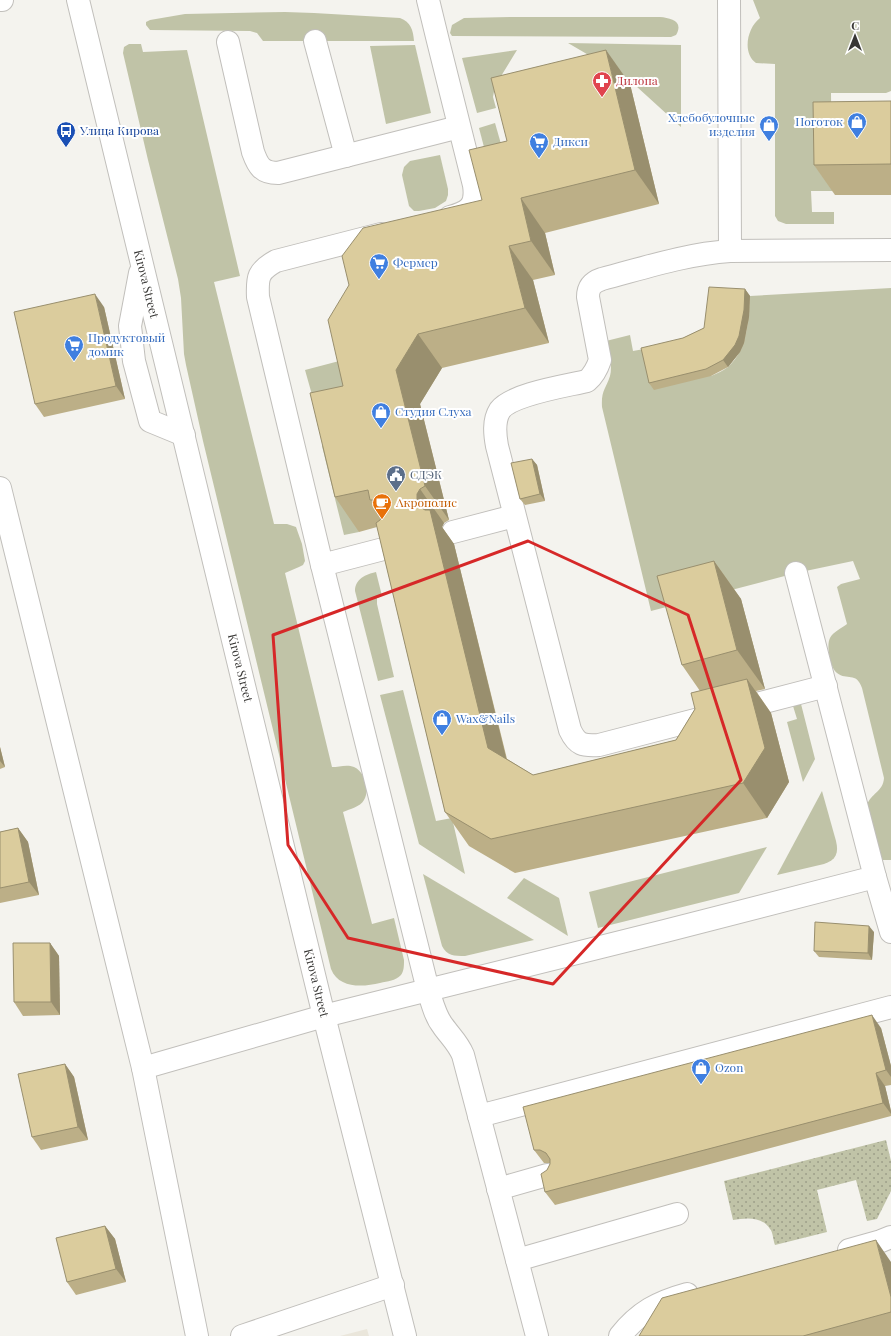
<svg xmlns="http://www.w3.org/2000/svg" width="891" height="1336" viewBox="0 0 891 1336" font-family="'Playfair Display',serif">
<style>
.built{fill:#eae6db}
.grass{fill:#c0c3a7}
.park{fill:url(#park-dots)}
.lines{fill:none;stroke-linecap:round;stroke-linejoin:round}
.minor-casing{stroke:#c1bfbb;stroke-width:24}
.minor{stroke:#fff;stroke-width:22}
.wall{fill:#bcaf87}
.shaded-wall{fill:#998f6e}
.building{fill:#dbcc9d;stroke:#998f6e}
.marked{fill:none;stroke:#d62828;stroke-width:3;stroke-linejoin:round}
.labels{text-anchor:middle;stroke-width:4;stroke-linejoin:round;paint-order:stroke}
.health-label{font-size:12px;fill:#be3a42;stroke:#fff;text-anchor:start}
.shop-label{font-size:12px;fill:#366cbe;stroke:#fff;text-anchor:start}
.transit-label{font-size:12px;fill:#164399;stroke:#fff;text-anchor:start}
.street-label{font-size:12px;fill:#383735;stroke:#fff}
.service-label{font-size:12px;fill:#4e5e75;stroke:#fff;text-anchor:start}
.food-label{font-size:12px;fill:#c56008;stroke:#fff;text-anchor:start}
</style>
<defs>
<pattern id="park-dots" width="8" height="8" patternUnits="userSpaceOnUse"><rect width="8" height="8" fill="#c0c3a7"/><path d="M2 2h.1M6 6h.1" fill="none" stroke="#9d9f89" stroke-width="1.8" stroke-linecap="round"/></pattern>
</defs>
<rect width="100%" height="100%" fill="#f4f3ee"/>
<polygon class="built" points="367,1329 369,1336 340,1336"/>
<g class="grass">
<path d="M 753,0 L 891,0 L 891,91 L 886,93 L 831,93 L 832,191 L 811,191 L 812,212 L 834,212 L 834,224 L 786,224 L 778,221 L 775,216 L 775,64 L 756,63 C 742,53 747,28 760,18 Z"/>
<path d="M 285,12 L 314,13 L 400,18 C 411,22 413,30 414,41 L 263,41 L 257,33 L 250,31 L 150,30 L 146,25 L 146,22 L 150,20 L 185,14 Z"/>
<path d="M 511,17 L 660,17 C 671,18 684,21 676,35 L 671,37 L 452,36 L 450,33 L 452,25 L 464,18 Z"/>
<polygon points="568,43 681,45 681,127 636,86 621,74"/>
<path d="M 129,44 L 141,44 L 143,52 L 187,50 L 240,276 L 214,282 L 274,524 L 287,524 L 296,527 L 302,544 L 305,561 L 303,565 L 299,567 L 285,573 L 332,767 C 339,767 347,764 354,767 C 365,772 370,790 364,800 C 360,807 350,809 343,812 L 372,924 L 394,918 L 404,960 C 404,966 404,971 401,975 C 395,981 388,981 380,983 C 363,987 339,989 331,969 L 203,441 L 186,365 L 184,354 L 181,298 L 178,279 L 148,160 L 123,53 L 124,47 Z"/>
<polygon points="415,45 431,113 386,124 370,46"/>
<polygon points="517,50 495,86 493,97 496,108 477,113 462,58"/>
<polygon points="495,123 507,165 490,170 479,128"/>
<polygon points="440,155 448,189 448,195 446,201 435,208 419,211 414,211 409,206 402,175 404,167 410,161"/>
<path d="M 891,288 L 891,860 L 881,860 L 867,805 C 871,793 883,792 884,778 L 862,688 C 856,671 847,681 837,673 C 830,668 826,645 830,638 C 833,632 842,628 847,624 L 837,587 L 841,584 L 860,579 L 853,561 L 796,573 L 651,611 L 602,407 C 601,390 606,389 610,376 C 613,365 608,351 606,341 L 630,335 L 633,351 L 644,349 L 711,376 C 716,374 723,371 728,367 C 748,349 748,321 750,296 Z"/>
<polygon points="343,360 353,399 316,409 305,370"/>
<polygon points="338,442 359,532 344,535 322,446"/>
<path d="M 376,572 L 382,596 L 377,598 L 377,604 L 394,677 L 378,681 L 355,591 C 355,579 366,574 376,572 Z"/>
<polygon points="403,690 436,821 452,818 465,874 419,844 380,695"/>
<polygon points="801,704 815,759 803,782 787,722 797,719 793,706"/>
<path d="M 822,791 L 836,841 C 839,853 836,860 824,864 L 777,875 Z"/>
<polygon points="767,847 739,893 598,928 589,892"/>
<path d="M 423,874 L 534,940 L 465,956 C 454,956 447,956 442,946 Z"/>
<polygon points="524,878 559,898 568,936 507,898"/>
</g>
<path class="park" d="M 886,1140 L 891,1161 L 891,1191 L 877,1219 L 867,1221 L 856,1180 L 817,1190 L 827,1232 L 775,1245 C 773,1240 773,1232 770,1229 C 762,1216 746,1218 733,1220 L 724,1181 Z"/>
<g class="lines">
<defs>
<g id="minor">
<polyline points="0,0 2,0"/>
<polyline points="78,0 324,1016 405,1336"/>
<path d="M 428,0 L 438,41 L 474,185 C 477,206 469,212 450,217"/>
<polyline points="729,0 730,251 891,250"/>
<polyline points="315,41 346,156"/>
<path d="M 228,42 L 253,152 C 258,166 262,173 278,173 L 459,127"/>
<path d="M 730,251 C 686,254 644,268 602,279 C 593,282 588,286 588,297 L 600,360 C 597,369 594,375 587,381 C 566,386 512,394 500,410 C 493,421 495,435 497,446 L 570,730 C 577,745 583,746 599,745 L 826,686"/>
<polyline points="140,273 130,326 134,361 150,421 184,435"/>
<polyline points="0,488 143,1068 197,1336"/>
<polyline points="453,532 514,516"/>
<polyline points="322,565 395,546"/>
<polyline points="875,877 891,932"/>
<path d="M 143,1068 L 324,1016 L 428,990 L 322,565 L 258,297 C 257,277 258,271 276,261 L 381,234"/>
<polyline points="479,1116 891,1007"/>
<polyline points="498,1189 547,1175"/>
<polyline points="849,1250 881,1241 891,1237"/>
<polyline points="517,1260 677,1214"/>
<polyline points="242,1336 393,1285"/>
<path d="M 537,1336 L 463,1055 C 458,1043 450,1036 443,1026 C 435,1016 432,1002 428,990 L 665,931 L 875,877 L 796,573"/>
<path d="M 620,1336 C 639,1312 658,1302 687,1294"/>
</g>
</defs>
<use href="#minor" class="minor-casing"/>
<use href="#minor" class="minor"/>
</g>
<g class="wall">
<polygon points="630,84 659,204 545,233 555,275 533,280 549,343 442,368 420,404 449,520 444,523 442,527 454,544 507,759 533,775 676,740 695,709 700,691 682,665 714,561 741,599 765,689 756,691 771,713 789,782 767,818 515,873 469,846 445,812 377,527 359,532 335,497 343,386 482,200 507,141"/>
<polygon points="891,101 891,195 835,195 814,165"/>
<polygon points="745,289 750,296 749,317 744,343 740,352 728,367 711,376 654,390 649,383 683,338 704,328"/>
<polygon points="104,307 125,399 44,417 35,404"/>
<polygon points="532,459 537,465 545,501 525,505 520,499"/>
<polygon points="0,747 5,767 0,769"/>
<polygon points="18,828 28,842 39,895 0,903 0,832"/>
<polygon points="874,932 872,960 819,957 814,951"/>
<polygon points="50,943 59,956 60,1015 23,1016 14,1002"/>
<polygon points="881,1028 891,1066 891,1085 885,1086 891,1111 891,1116 555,1205 545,1192 547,1170 550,1164 550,1163 544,1163 534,1150"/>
<polygon points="65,1064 74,1077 88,1140 41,1150 32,1137"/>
<polygon points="105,1226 115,1239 126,1282 76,1295 67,1282"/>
<polygon points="891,1262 891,1336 639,1336"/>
</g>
<g class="shaded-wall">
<polygon points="606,50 630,84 659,204 635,170"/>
<polygon points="521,198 545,233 555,275 531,241"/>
<polygon points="509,246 533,280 549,343 525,308"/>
<polygon points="745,289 750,296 749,317 744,343 740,352 728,367 723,360"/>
<polygon points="95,294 104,307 125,399 116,386"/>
<polygon points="418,334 442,368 420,404 449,520 425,486 396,370"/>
<polygon points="532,459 537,465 545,501 540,494"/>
<polygon points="420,489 444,523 442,527 454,544 512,782 488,748 420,507 417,501 417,494"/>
<polygon points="714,561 741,599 765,689 737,650"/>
<polygon points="747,679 771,713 789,782 767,818 743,783"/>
<polygon points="0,747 5,767 0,761"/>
<polygon points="18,828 28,842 39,895 29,882"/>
<polygon points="869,926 874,932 872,960 868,953"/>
<polygon points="50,943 59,956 60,1015 51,1002"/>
<polygon points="872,1015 881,1028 891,1066 891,1077 886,1070"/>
<polygon points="65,1064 74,1077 88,1140 78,1127"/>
<polygon points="876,1073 885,1086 891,1111 891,1114 883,1103"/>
<polygon points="105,1226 115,1239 126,1282 116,1269"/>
<polygon points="876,1240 891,1262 891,1297"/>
</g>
<g class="building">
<polygon points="606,50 635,170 521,198 531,241 509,246 525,308 418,334 396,370 425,486 420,489 417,494 417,501 420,507 425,510 430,510 488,748 533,775 676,740 695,709 691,693 747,679 765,748 743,783 491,839 445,812 376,523 380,520 383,515 383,508 380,503 375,500 370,500 368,490 335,497 310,393 343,386 328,320 349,285 342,256 363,228 482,200 469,150 507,141 491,78"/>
<polygon points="891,101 891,164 814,165 813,102"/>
<polygon points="709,287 745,289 744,310 739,336 735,345 723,360 706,369 649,383 641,348 683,338 704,328"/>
<polygon points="95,294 116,386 35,404 14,312"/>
<polygon points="532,459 540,494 520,499 511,463"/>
<polygon points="714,561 737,650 682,665 657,576"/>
<polygon points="18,828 29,882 0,888 0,832"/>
<polygon points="815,922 869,926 868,953 814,951"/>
<polygon points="13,943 50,943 51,1002 14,1002"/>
<polygon points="872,1015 886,1070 876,1073 883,1103 545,1192 541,1174 547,1170 550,1164 550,1159 546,1153 540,1150 534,1150 523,1107"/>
<polygon points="65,1064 78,1127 32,1137 18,1074"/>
<polygon points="105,1226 116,1269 67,1282 56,1238"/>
<polygon points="876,1240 891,1297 891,1312 803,1336 639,1336 662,1298"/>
</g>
<path class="marked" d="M 528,541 L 688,615 L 741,780 L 553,984 L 348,938 L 288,845 L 273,635 Z"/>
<defs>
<symbol id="pharmacy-pin" viewBox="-11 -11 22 30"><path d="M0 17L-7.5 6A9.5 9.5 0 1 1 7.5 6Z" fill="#e0444e" stroke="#fff"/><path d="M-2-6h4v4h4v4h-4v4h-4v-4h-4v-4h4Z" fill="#fff"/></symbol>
<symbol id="shop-pin" viewBox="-11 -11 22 30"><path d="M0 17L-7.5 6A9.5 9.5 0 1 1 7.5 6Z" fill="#3f7fe0" stroke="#fff"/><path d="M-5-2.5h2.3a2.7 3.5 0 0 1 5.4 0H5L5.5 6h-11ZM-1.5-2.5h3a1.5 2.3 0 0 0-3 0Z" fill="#fff"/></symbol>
<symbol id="bus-pin" viewBox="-11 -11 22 30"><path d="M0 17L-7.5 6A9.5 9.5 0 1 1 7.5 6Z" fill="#1a4fb4" stroke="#fff"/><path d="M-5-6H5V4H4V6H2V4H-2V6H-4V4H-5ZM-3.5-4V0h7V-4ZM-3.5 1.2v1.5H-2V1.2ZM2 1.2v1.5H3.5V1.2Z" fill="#fff"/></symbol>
<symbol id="supermarket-pin" viewBox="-11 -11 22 30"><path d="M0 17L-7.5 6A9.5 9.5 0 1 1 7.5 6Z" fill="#3f7fe0" stroke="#fff"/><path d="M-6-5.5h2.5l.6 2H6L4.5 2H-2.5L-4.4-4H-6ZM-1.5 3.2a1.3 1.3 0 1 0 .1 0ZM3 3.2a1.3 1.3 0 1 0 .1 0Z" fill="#fff"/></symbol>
<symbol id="civic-pin" viewBox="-11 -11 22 30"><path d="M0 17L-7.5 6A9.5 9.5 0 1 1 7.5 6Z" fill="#5c6f8a" stroke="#fff"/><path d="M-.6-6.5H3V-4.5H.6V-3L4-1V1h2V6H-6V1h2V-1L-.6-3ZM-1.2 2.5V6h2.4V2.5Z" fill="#fff"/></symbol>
<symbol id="cafe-pin" viewBox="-11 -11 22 30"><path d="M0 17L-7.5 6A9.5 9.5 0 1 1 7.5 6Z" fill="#e8710a" stroke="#fff"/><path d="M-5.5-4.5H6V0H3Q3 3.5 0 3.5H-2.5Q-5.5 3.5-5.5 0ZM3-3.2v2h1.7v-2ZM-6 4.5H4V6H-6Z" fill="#fff"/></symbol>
</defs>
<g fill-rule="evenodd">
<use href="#pharmacy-pin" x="591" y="70" width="22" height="30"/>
<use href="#shop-pin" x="846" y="111" width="22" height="30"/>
<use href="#shop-pin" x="758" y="114" width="22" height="30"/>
<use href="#bus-pin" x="55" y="120" width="22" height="30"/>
<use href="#supermarket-pin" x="528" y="131" width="22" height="30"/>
<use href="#supermarket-pin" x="368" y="252" width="22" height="30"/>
<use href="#supermarket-pin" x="63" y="334" width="22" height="30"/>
<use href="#shop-pin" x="370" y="401" width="22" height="30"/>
<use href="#civic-pin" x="385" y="464" width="22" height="30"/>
<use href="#cafe-pin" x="371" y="492" width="22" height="30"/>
<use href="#shop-pin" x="431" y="708" width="22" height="30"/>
<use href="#shop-pin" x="690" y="1057" width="22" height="30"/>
</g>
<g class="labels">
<g class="health-label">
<text x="616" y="85">Дилона</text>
</g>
<g class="shop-label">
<text x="755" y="122" text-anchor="end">Хлебобулочные<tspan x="755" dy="14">изделия</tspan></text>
<text x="843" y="126" text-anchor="end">Ноготок</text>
<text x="553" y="146">Дикси</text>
<text x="393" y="267">Фермер</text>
<text x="88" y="342">Продуктовый<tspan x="88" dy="14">домик</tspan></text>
<text x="395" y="416">Студия Слуха</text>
<text x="456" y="723">Wax&amp;Nails</text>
<text x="715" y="1072">Ozon</text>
</g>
<g class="transit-label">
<text x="80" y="135">Улица Кирова</text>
</g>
<g class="street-label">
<text transform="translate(146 284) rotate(76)" y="4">Kirova Street</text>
<text transform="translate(240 668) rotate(76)" y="4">Kirova Street</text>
<text transform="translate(316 983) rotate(76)" y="4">Kirova Street</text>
</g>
<g class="service-label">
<text x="410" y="479">СДЭК</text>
</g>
<g class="food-label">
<text x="396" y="507">Акрополис</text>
</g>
</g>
<g transform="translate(855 36)" stroke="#ffffff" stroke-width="3" paint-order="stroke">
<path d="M0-3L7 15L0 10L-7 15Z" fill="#383735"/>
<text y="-6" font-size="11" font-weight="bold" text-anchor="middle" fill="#383735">С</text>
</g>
</svg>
